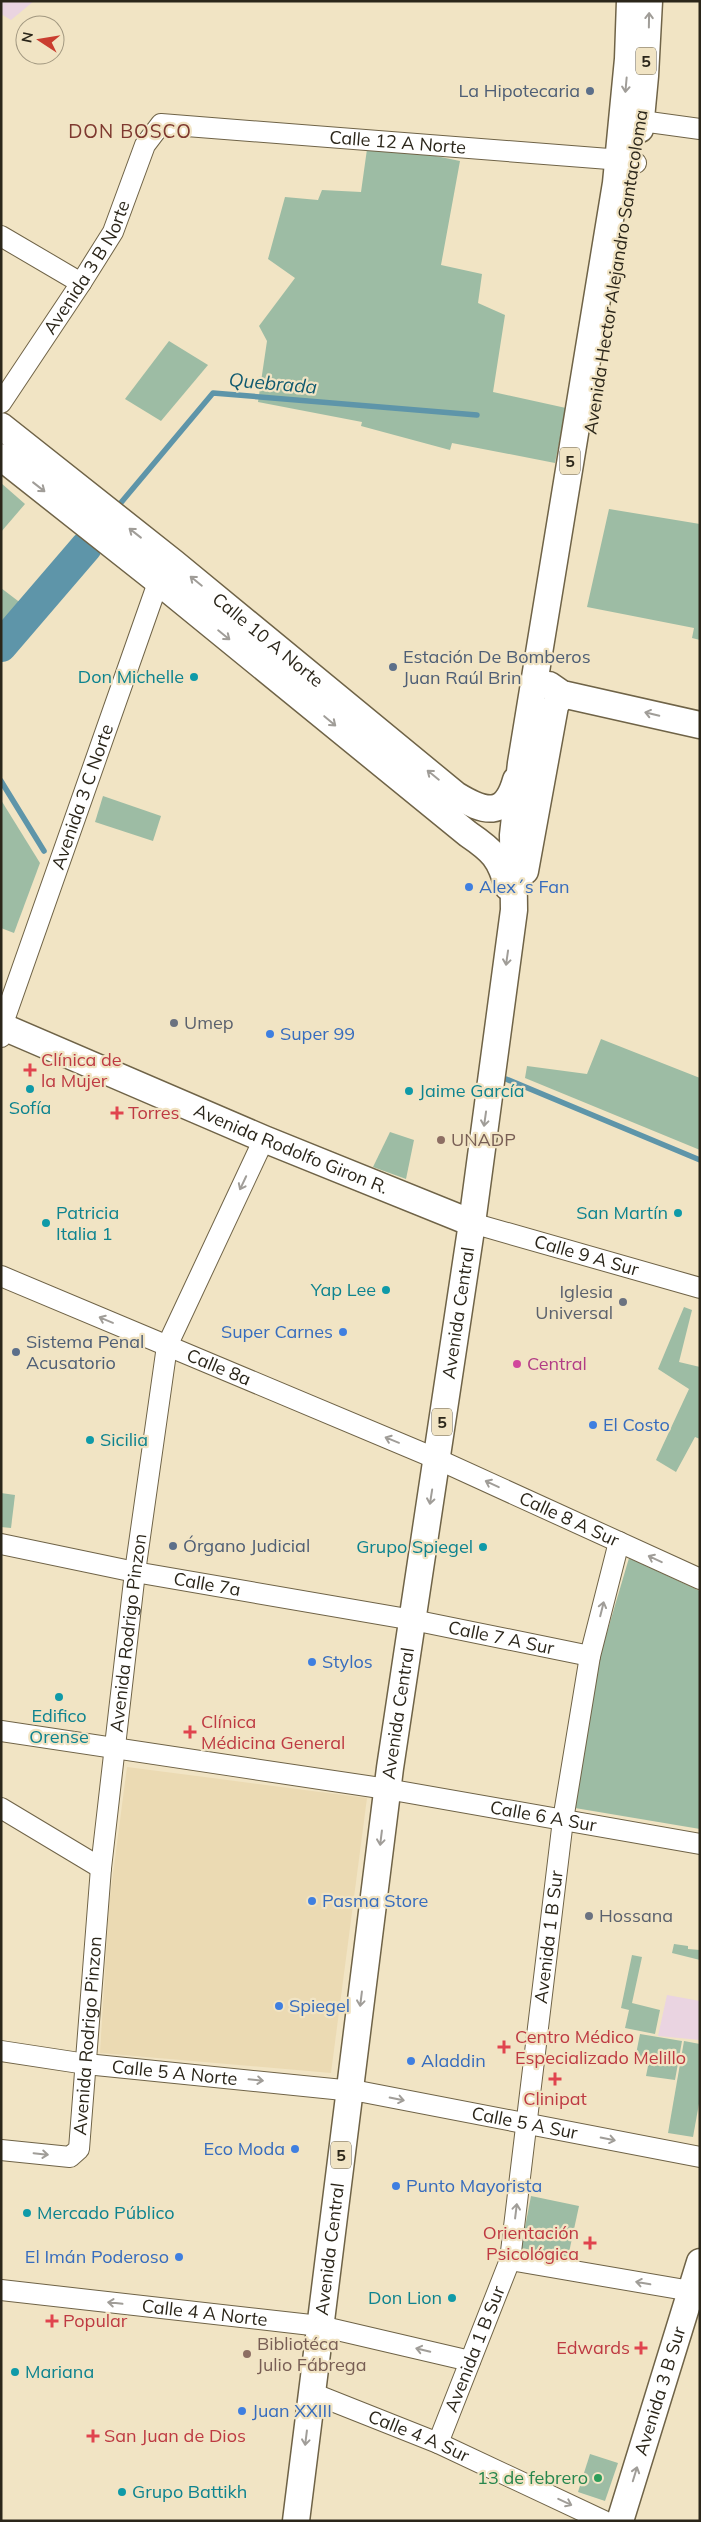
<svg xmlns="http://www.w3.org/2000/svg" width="701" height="2522" viewBox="0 0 701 2522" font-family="Mulish,sans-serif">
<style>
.built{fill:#ebdab3}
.education{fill:#ead4e1}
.green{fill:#9dbca4}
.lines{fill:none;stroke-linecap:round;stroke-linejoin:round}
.stream{stroke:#5e95a9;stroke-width:5.5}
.river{stroke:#5e95a9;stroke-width:32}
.minor-casing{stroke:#6f6347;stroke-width:22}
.major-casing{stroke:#6f6347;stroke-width:29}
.minor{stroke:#fff;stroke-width:20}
.major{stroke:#fff;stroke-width:26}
.oneway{stroke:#a09d98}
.service-dot{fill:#5c6f8a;stroke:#f1e4c4;stroke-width:2}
.culture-dot{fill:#0f9aa8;stroke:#f1e4c4;stroke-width:2}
.shop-dot{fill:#3f7fe0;stroke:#f1e4c4;stroke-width:2}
.worship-dot{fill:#6b7280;stroke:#f1e4c4;stroke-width:2}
.health-dot{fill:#e0444e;stroke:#f1e4c4;stroke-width:2}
.education-dot{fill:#8d6e63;stroke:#f1e4c4;stroke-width:2}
.hotel-dot{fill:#d1479c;stroke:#f1e4c4;stroke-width:2}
.leisure-dot{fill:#2e9e5b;stroke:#f1e4c4;stroke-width:2}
.labels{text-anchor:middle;stroke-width:4.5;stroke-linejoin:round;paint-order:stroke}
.shield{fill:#f1e4c4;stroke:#665f4d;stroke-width:1}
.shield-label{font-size:16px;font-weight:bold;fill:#2b261a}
.service-label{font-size:18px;fill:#4e5e75;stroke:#f1e4c4;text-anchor:start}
.street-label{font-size:18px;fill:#2b261a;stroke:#f1e4c4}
.culture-label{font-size:18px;fill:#0d838f;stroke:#f1e4c4;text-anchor:start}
.shop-label{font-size:18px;fill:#366cbe;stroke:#f1e4c4;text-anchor:start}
.worship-label{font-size:18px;fill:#5b616d;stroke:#f1e4c4;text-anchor:start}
.health-label{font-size:18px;fill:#be3a42;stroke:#f1e4c4;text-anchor:start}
.education-label{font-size:18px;fill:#785e54;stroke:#f1e4c4;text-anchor:start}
.hotel-label{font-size:18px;fill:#b23c85;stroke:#f1e4c4;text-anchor:start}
.leisure-label{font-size:18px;fill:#27864d;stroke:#f1e4c4;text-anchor:end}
.neighbourhood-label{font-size:19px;letter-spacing:1px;fill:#7e382f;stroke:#f1e4c4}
.water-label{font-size:19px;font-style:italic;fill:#0f596f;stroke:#f1e4c4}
</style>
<rect width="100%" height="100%" fill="#f1e4c4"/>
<polygon class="built" points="127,1767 367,1798 331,2073 100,2053 109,1904"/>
<g class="education">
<polygon points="1,1 34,1 11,20 1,14"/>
<polygon points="667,1995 700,2001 700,2040 658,2036"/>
</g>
<g class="green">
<polygon points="368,142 460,161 441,265 482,274 478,303 505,315 493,392 566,408 555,463 452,443 450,450 361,426 362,422 258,402 267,341 259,326 295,278 268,259 285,197 318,200 322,190 361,192"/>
<polygon points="169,341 208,365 161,421 125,399"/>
<polygon points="1,483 25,504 1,532"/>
<polygon points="609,509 700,524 700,640 692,638 694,628 587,607"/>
<polygon points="1,588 22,604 1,627"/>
<polygon points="103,796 161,816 153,841 95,822"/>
<polygon points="1,800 40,863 14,933 1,928"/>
<polygon points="601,1039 700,1078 700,1150 525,1078 527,1066 587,1074"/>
<polygon points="390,1132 414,1140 406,1179 373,1167"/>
<polygon points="684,1307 692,1310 679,1362 700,1367 700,1439 695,1437 676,1472 656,1460 689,1389 658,1369"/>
<polygon points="1,1493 15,1495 11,1528 1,1527"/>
<polygon points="629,1558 700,1591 700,1829 575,1808 600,1656"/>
<polygon points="674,1944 688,1946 688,1949 700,1950 700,1960 672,1953"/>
<polygon points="632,1955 642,1957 632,2003 660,2010 655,2034 625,2028 629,2010 621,2008"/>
<polygon points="640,2034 682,2041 675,2080 646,2076 649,2061 635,2059"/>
<polygon points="684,2041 700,2044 700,2098 693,2137 668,2133"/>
<polygon points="531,2196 579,2206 568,2257 521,2248"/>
<polygon points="590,2454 618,2463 605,2501 578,2492"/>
</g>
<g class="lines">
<g class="stream">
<polyline points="119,505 213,393 477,415"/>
<polyline points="1,781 44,851"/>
<polyline points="506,1079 700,1160"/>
</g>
<polyline class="river" points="1,646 86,547"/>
<defs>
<g id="minor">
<polyline points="627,119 700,129"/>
<polyline points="1,236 81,283"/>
<path id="s1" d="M 1,403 L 81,283 L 113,232 L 145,145 L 161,124 L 609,159 L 636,163"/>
<path id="s2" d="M 1,1037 L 2,1026 L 155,591 L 168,571"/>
<path id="s3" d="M 472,1223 L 700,1288"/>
<path id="s4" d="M 1,1276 L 437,1459 L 700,1579"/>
<path id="s5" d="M 1,1544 L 135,1572 L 413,1620 L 590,1656"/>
<path id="s6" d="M 1,1731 L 387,1789 L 700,1844"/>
<polyline points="1,1808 101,1868"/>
<path id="s7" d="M 1,2051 L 86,2064 L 363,2092 L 700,2157"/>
<path id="s8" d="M 1,2150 L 70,2157 L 79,2149 L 101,1868 L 135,1572 L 167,1346 L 264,1139"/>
<polyline points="510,2260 691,2291"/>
<path id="s9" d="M 1,2290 L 320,2326 L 470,2361"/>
<path id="s10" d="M 312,2393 L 438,2443 L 604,2521"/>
<path id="s11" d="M 438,2443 L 510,2260 L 563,1820 L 590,1656 L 619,1542"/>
</g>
<g id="major">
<polyline points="640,129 645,76 649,1"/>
<path id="s12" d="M 1,426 L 174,563 L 456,795 C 484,812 505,819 516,780"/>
<path d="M 1,457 L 159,582 L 468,834 C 493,851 500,858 508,887"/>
<polyline points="549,685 562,694 700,725"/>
<polyline points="525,871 555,706 562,694"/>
<path id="s13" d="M 1,1026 L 264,1139 L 472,1223"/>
<path id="s14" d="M 296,2521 L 390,1768 L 472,1223 L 514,910 L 513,835 L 521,763 L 616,183 L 628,59 L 630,1"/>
<path id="s15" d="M 620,2521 L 700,2262"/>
</g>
</defs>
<use href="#minor" class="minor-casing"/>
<use href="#major" class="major-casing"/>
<use href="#minor" class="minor"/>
<use href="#major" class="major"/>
</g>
<defs><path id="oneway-shaft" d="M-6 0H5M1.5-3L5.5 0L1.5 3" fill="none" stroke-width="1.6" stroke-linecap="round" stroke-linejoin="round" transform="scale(1.25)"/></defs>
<g class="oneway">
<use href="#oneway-shaft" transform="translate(649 20) rotate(-89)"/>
<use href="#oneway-shaft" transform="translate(626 85) rotate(95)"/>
<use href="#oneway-shaft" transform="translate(39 487) rotate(38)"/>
<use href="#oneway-shaft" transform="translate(135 533) rotate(-142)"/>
<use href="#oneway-shaft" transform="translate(196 581) rotate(-141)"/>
<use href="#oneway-shaft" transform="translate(224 635) rotate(39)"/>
<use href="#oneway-shaft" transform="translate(652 714) rotate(-167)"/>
<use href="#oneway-shaft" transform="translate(330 721) rotate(40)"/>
<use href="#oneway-shaft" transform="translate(433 775) rotate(-141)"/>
<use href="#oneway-shaft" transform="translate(507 958) rotate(98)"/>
<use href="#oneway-shaft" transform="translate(485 1119) rotate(98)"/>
<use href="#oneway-shaft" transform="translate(243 1183) rotate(115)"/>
<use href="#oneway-shaft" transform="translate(106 1320) rotate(-157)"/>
<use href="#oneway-shaft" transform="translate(392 1440) rotate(-158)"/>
<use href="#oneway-shaft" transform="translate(492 1484) rotate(-155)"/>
<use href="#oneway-shaft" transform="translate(431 1497) rotate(99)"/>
<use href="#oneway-shaft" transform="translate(655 1559) rotate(-155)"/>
<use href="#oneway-shaft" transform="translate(602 1609) rotate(-76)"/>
<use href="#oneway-shaft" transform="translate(381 1838) rotate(97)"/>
<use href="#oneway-shaft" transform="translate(361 1999) rotate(97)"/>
<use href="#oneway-shaft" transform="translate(256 2080) rotate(6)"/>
<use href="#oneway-shaft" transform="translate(397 2099) rotate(11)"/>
<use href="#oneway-shaft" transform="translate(608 2139) rotate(11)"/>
<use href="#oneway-shaft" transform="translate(41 2154) rotate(6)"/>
<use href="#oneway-shaft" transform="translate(516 2211) rotate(-83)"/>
<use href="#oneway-shaft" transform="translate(643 2283) rotate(-170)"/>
<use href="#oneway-shaft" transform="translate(115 2303) rotate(-174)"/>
<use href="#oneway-shaft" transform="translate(423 2350) rotate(-166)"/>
<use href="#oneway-shaft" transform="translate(306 2438) rotate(97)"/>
<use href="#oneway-shaft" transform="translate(635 2474) rotate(-73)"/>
<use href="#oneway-shaft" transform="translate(565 2502) rotate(25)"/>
</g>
<g class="service-dot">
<circle cx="590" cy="91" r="5"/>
<circle cx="393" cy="667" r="5"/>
<circle cx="16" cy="1352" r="5"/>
<circle cx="173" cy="1546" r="5"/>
</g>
<g class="culture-dot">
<circle cx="194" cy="677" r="5"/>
<circle cx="30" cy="1089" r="5"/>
<circle cx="409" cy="1091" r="5"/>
<circle cx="678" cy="1213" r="5"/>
<circle cx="46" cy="1223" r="5"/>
<circle cx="386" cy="1290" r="5"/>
<circle cx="90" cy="1440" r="5"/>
<circle cx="483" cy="1547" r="5"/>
<circle cx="59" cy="1697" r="5"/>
<circle cx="27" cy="2213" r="5"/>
<circle cx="452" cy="2298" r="5"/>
<circle cx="15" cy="2372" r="5"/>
<circle cx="122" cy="2492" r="5"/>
</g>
<g class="shop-dot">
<circle cx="469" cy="887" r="5"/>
<circle cx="270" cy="1034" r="5"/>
<circle cx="343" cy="1332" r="5"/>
<circle cx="593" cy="1425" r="5"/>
<circle cx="312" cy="1662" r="5"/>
<circle cx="312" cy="1901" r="5"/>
<circle cx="279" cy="2006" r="5"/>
<circle cx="411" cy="2061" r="5"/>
<circle cx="295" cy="2149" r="5"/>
<circle cx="396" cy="2186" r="5"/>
<circle cx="179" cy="2257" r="5"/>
<circle cx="242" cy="2411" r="5"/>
</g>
<g class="worship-dot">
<circle cx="174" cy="1023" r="5"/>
<circle cx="623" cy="1302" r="5"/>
<circle cx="589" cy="1916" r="5"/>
</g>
<g class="health-dot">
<path d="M27.5 1062.5h5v5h5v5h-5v5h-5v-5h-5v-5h5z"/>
<path d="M114.5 1105.5h5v5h5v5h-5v5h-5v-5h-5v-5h5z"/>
<path d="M187.5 1724.5h5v5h5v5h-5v5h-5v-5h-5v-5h5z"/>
<path d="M501.5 2039.5h5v5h5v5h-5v5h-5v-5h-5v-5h5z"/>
<path d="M552.5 2071.5h5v5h5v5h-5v5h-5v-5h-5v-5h5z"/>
<path d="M587.5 2235.5h5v5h5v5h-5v5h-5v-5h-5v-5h5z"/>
<path d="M49.5 2313.5h5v5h5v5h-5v5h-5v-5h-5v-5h5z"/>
<path d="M638.5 2340.5h5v5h5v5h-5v5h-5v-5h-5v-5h5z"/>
<path d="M90.5 2428.5h5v5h5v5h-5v5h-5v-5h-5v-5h5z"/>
</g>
<g class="education-dot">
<circle cx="441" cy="1140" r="5"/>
<circle cx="247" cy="2354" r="5"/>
</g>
<circle class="hotel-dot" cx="517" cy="1364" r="5"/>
<circle class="leisure-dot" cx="598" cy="2478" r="5"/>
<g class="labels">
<g class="shield">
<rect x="636" y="47.5" width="20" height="27" rx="4"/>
<rect x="560" y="447.5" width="20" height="27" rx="4"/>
<rect x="432" y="1408.5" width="20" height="27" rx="4"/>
<rect x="331" y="2141.5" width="20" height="27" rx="4"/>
</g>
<g class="shield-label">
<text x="646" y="67">5</text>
<text x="570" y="467">5</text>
<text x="442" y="1428">5</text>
<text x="341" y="2161">5</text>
</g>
<g class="service-label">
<text x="580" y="97" text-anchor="end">La Hipotecaria</text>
<text x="403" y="663">Estación De Bomberos<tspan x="403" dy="21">Juan Raúl Brin</tspan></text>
<text x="26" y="1348">Sistema Penal<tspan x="26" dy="21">Acusatorio</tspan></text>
<text x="183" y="1552">Órgano Judicial</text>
</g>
<g class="street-label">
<text dy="6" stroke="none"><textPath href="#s1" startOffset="561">Calle 12 A Norte</textPath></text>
<text dy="6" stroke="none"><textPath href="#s1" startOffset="161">Avenida 3 B Norte</textPath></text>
<text transform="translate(616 272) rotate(-81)" y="6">Avenida Hector Alejandro Santacoloma</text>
<text dy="6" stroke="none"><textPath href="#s12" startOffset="342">Calle 10 A Norte</textPath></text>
<text dy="6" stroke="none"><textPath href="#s2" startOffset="254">Avenida 3 C Norte</textPath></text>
<text dy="6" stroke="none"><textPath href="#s13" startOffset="315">Avenida Rodolfo Giron R.</textPath></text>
<text dy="6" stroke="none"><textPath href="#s3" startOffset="119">Calle 9 A Sur</textPath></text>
<text dy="6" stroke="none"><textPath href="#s14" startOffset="1219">Avenida Central</textPath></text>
<text dy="6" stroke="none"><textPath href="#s4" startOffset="236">Calle 8a</textPath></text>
<text dy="6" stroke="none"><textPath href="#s4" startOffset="618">Calle 8 A Sur</textPath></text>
<text dy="6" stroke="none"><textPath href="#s5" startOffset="210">Calle 7a</textPath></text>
<text dy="6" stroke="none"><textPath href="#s8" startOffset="600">Avenida Rodrigo Pinzon</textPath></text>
<text dy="6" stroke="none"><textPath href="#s5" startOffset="509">Calle 7 A Sur</textPath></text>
<text dy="6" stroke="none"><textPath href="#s14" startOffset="814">Avenida Central</textPath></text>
<text dy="6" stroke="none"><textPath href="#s6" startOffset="549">Calle 6 A Sur</textPath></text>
<text dy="6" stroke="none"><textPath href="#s11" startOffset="522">Avenida 1 B Sur</textPath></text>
<text dy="6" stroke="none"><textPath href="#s8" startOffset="195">Avenida Rodrigo Pinzon</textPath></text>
<text dy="6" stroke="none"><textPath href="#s7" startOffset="175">Calle 5 A Norte</textPath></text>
<text dy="6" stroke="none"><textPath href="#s7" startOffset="529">Calle 5 A Sur</textPath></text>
<text dy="6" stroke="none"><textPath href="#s14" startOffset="274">Avenida Central</textPath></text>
<text dy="6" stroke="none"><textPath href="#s9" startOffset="205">Calle 4 A Norte</textPath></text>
<text dy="6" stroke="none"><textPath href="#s11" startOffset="101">Avenida 1 B Sur</textPath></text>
<text dy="6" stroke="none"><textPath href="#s15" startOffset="136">Avenida 3 B Sur</textPath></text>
<text dy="6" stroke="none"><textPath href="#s10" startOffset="115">Calle 4 A Sur</textPath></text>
</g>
<g class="culture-label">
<text x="184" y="683" text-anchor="end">Don Michelle</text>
<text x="419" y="1097">Jaime García</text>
<text x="30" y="1114" text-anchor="middle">Sofía</text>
<text x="56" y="1219">Patricia<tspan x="56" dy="21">Italia 1</tspan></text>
<text x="668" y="1219" text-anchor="end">San Martín</text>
<text x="376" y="1296" text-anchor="end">Yap Lee</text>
<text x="100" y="1446">Sicilia</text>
<text x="473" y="1553" text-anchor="end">Grupo Spiegel</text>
<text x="59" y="1722" text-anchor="middle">Edifico<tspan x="59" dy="21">Orense</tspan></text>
<text x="37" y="2219">Mercado Público</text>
<text x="442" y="2304" text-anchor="end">Don Lion</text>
<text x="25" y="2378">Mariana</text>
<text x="132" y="2498">Grupo Battikh</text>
</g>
<g class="shop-label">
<text x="479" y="893">Alex´s Fan</text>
<text x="280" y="1040">Super 99</text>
<text x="333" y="1338" text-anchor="end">Super Carnes</text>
<text x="603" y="1431">El Costo</text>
<text x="322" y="1668">Stylos</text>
<text x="322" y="1907">Pasma Store</text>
<text x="289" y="2012">Spiegel</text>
<text x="421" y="2067">Aladdin</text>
<text x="285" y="2155" text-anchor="end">Eco Moda</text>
<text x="406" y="2192">Punto Mayorista</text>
<text x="169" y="2263" text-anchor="end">El Imán Poderoso</text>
<text x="252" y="2417">Juan XXIII</text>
</g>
<g class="worship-label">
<text x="184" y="1029">Umep</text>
<text x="613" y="1298" text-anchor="end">Iglesia<tspan x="613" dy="21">Universal</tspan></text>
<text x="599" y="1922">Hossana</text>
</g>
<g class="health-label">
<text x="41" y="1066">Clínica de<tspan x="41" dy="21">la Mujer</tspan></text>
<text x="128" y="1119">Torres</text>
<text x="201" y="1728">Clínica<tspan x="201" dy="21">Médicina General</tspan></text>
<text x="515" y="2043">Centro Médico<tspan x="515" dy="21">Especializado Melillo</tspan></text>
<text x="555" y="2105" text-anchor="middle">Clinipat</text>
<text x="579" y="2239" text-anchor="end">Orientación<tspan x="579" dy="21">Psicológica</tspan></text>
<text x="63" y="2327">Popular</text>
<text x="630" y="2354" text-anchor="end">Edwards</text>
<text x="104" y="2442">San Juan de Dios</text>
</g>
<g class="education-label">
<text x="451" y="1146">UNADP</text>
<text x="257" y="2350">Bibliotéca<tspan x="257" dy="21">Julio Fábrega</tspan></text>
</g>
<g class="hotel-label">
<text x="527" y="1370">Central</text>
</g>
<g class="leisure-label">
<text x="588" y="2484">13 de febrero</text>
</g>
<g class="neighbourhood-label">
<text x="130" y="138">DON BOSCO</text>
</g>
<g class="water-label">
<text transform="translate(273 383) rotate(5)" y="7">Quebrada</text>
</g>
</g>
<rect width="701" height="2522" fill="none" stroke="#2b261a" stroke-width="5"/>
<g transform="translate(40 40) rotate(282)"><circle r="24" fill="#f1e4c4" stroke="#a29880"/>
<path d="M0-4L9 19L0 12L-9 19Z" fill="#ca3d2f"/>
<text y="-8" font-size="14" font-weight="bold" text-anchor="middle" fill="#2b261a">N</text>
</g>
</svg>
